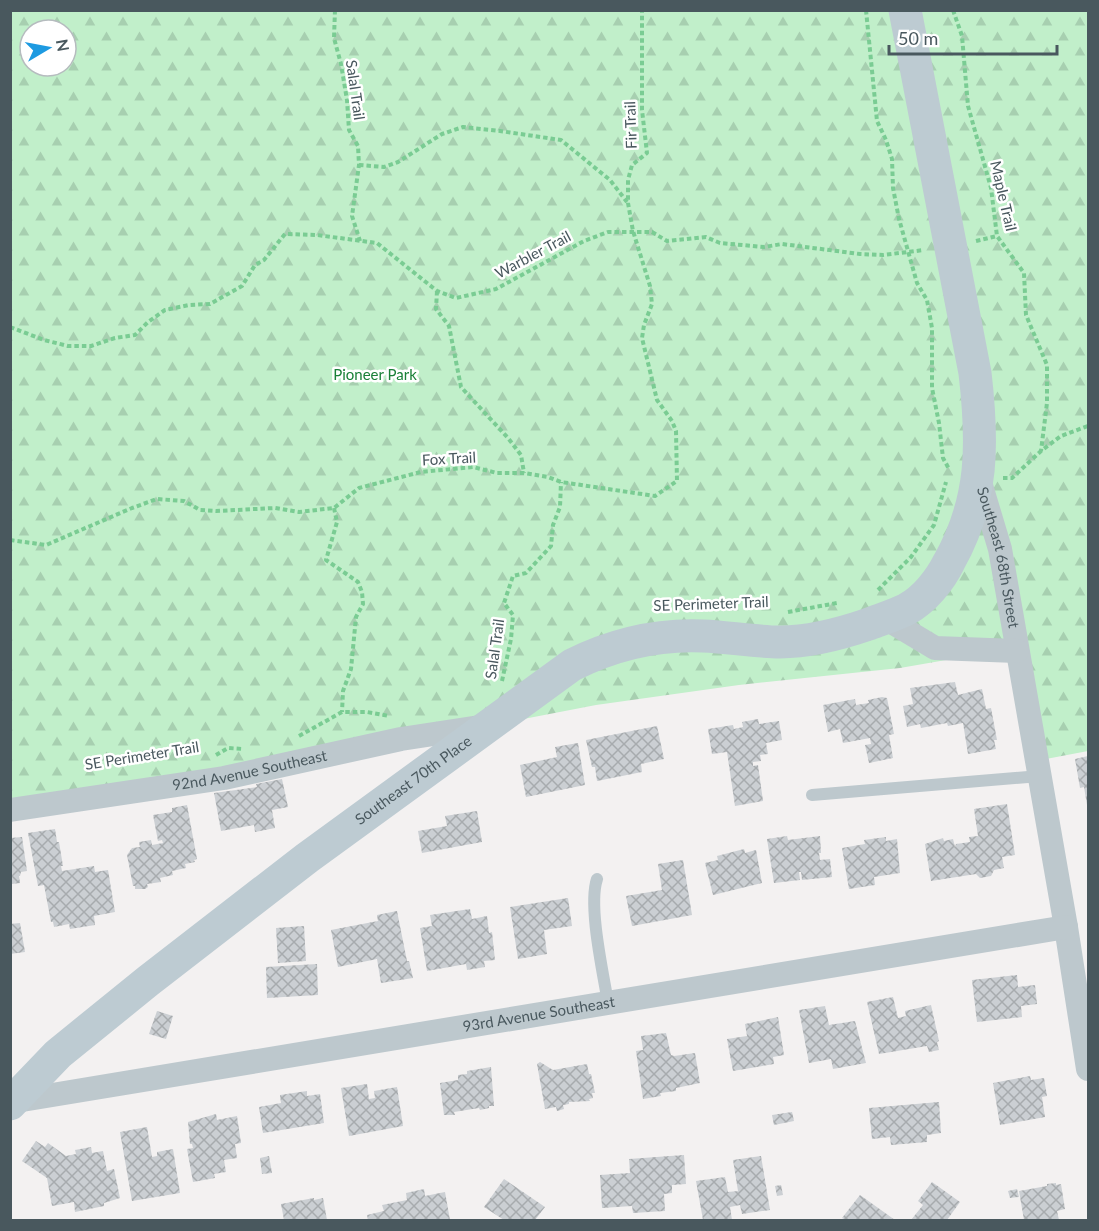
<svg xmlns="http://www.w3.org/2000/svg" width="1099" height="1231" viewBox="0 0 1099 1231" font-family="Lato,sans-serif">
<style>
.forest{fill:url(#forest-firs);fill-rule:evenodd}
.building{fill:url(#building-cross-hatch)}
.lines{fill:none;stroke-linecap:round;stroke-linejoin:round}
.path{stroke:#7acc93;stroke-width:4;stroke-dasharray:4.5 3;stroke-linecap:butt}
.lane{stroke:#bdc8cd;stroke-width:12}
.street{stroke:#bdc8cd;stroke-width:24}
.secondary{stroke:#bdcbd2;stroke-width:33}
.labels{text-anchor:middle;stroke-width:5;stroke-linejoin:round;paint-order:stroke}
.street-label{font-size:15px;fill:#49585e;stroke:#fff}
.park-label{font-size:15px;fill:#1a8038;stroke:#fff}
</style>
<defs>
<pattern id="forest-firs" width="22" height="20" patternUnits="userSpaceOnUse" patternTransform="scale(1.5)"><rect width="22" height="20" fill="#c1efca"/><path d="M5 1l3.5 6h-7zM16 11l3.5 6h-7z" fill="#a7cfb0"/></pattern>
<pattern id="building-cross-hatch" width="8" height="8" patternUnits="userSpaceOnUse" patternTransform="scale(1.5)"><rect width="8" height="8" fill="#cbcfd3"/><path d="M0 0l8 8M0 8l8-8" fill="none" stroke="#a7abae"/></pattern>
</defs>
<rect width="100%" height="100%" fill="#f3f1f1"/>
<path class="forest" d="M 11,11 L 1088,11 L 1088,751 L 1046,759 L 1027,646 L 900,668 L 739,685 L 596,705 L 488,726 L 11,802 ZM 30,30 L 66,30 L 66,66 L 30,66 Z"/>
<g class="building">
<polygon points="955,682 958,695 982,689 986,709 991,708 997,740 994,740 996,749 968,754 963,723 948,726 947,723 921,728 920,724 907,727 903,706 913,704 910,688"/>
<polygon points="882,697 887,698 894,734 889,735 893,758 869,763 865,745 871,744 870,738 843,743 840,729 828,732 823,705 855,699 856,705 869,703 868,700"/>
<polygon points="758,719 759,724 779,721 782,740 766,743 768,754 760,755 761,761 753,762 753,766 758,765 763,801 735,806 727,752 712,754 708,729 733,725 734,729 743,727 742,722"/>
<polygon points="657,726 664,759 641,764 642,772 597,781 595,767 592,767 586,740"/>
<polygon points="578,743 585,785 526,797 520,765 557,757 555,747"/>
<polygon points="1088,756 1088,804 1087,805 1084,787 1080,788 1075,759"/>
<polygon points="282,779 288,807 272,810 275,828 255,832 254,825 221,831 214,793 257,787 256,784"/>
<polygon points="1007,804 1015,855 1002,857 1004,868 994,870 991,876 980,878 976,874 931,881 925,844 943,838 944,841 953,839 955,847 956,844 970,842 969,837 978,836 974,809"/>
<polygon points="187,805 197,859 194,860 195,862 185,864 186,868 172,871 173,875 160,878 161,882 147,884 148,887 145,889 135,889 135,886 133,886 127,855 132,848 140,847 139,842 151,840 152,845 163,843 162,840 158,841 153,815 172,812 172,808"/>
<polygon points="477,811 482,842 422,853 418,831 447,826 445,816"/>
<polygon points="55,829 57,842 59,842 63,866 61,866 62,871 94,866 95,872 108,870 115,912 94,916 95,925 70,929 69,924 54,927 53,922 51,922 44,885 38,886 28,833"/>
<polygon points="787,836 788,840 820,836 821,853 819,853 820,860 830,859 832,877 802,880 801,872 799,872 800,880 774,883 767,839"/>
<polygon points="22,837 27,871 21,872 20,876 19,876 20,883 12,884 10,838"/>
<polygon points="886,837 886,841 897,839 900,873 874,877 875,885 849,889 842,848 865,844 864,840"/>
<polygon points="744,849 745,853 756,850 762,883 713,895 705,863 718,860 717,856"/>
<polygon points="683,860 692,915 632,926 626,896 662,890 658,864"/>
<polygon points="568,898 572,926 544,930 547,954 518,959 510,907"/>
<polygon points="470,909 472,919 487,916 489,933 492,932 495,960 484,961 485,967 467,970 466,964 427,971 420,928 432,926 430,915"/>
<polygon points="397,911 407,961 409,961 413,978 381,983 377,959 338,967 331,930 378,921 377,915"/>
<polygon points="20,923 25,952 10,954 10,924"/>
<polygon points="304,926 306,961 278,963 276,928"/>
<polygon points="317,964 318,995 267,998 266,967"/>
<polygon points="1017,975 1018,987 1035,985 1037,1004 1021,1006 1022,1017 977,1022 972,980"/>
<polygon points="893,997 898,1018 906,1016 905,1011 931,1005 939,1041 937,1042 939,1050 929,1052 927,1046 879,1054 867,1002"/>
<polygon points="825,1006 829,1025 855,1021 866,1063 833,1069 831,1059 809,1063 799,1010"/>
<polygon points="157,1011 173,1016 166,1039 149,1034"/>
<polygon points="778,1017 784,1055 773,1057 774,1064 733,1071 727,1039 747,1036 745,1024"/>
<polygon points="666,1033 671,1055 674,1056 695,1053 700,1083 676,1088 676,1091 660,1093 661,1096 643,1099 636,1051 643,1050 641,1036"/>
<polygon points="540,1062 553,1070 587,1064 589,1074 591,1074 595,1093 592,1093 593,1098 589,1099 590,1101 569,1102 569,1104 563,1105 564,1109 557,1111 556,1107 545,1109 537,1064"/>
<polygon points="491,1067 494,1106 489,1106 489,1108 480,1110 479,1108 454,1112 455,1115 444,1115 440,1083 458,1080 458,1075 467,1074 467,1071"/>
<polygon points="1030,1076 1031,1080 1044,1078 1047,1096 1042,1097 1045,1117 1000,1125 993,1083"/>
<polygon points="367,1084 369,1099 375,1098 374,1091 397,1087 403,1126 349,1136 341,1088"/>
<polygon points="307,1091 307,1096 320,1094 324,1123 263,1133 259,1107 281,1103 280,1095"/>
<polygon points="939,1102 941,1133 927,1135 927,1142 891,1145 890,1137 872,1139 869,1108"/>
<polygon points="792,1112 794,1121 774,1125 772,1115"/>
<polygon points="216,1114 217,1120 237,1116 241,1143 235,1144 237,1158 224,1160 226,1172 214,1174 215,1178 193,1182 187,1149 193,1148 192,1144 190,1144 188,1122"/>
<polygon points="147,1127 152,1157 157,1156 157,1152 173,1149 180,1193 132,1201 120,1132"/>
<polygon points="36,1141 45,1147 48,1143 66,1156 76,1154 75,1150 91,1147 92,1153 103,1151 107,1171 114,1169 120,1198 104,1203 104,1206 75,1212 74,1202 52,1206 47,1178 22,1161"/>
<polygon points="684,1155 686,1184 672,1185 672,1193 664,1194 665,1211 633,1213 632,1206 602,1208 600,1175 630,1173 629,1159"/>
<polygon points="269,1156 272,1173 262,1174 260,1158"/>
<polygon points="761,1156 770,1210 742,1214 740,1205 730,1207 732,1220 703,1220 696,1181 725,1177 728,1192 738,1191 733,1160"/>
<polygon points="504,1179 545,1207 535,1220 504,1220 484,1207"/>
<polygon points="932,1182 960,1202 947,1220 911,1220 923,1205 918,1201"/>
<polygon points="1056,1183 1056,1185 1061,1184 1065,1209 1057,1211 1059,1220 1024,1220 1019,1191 1047,1186 1047,1184"/>
<polygon points="781,1185 783,1195 777,1196 775,1186"/>
<polygon points="424,1189 425,1196 445,1192 450,1220 368,1220 367,1215 384,1211 382,1205 407,1200 406,1193"/>
<polygon points="1017,1189 1019,1197 1010,1198 1008,1191"/>
<polygon points="860,1195 895,1220 846,1220 842,1218"/>
<polygon points="314,1198 314,1200 323,1198 327,1220 284,1220 281,1204"/>
</g>
<g class="lines">
<g class="path">
<polyline points="335,10 334,38 341,64 347,100 349,130 358,146 359,165 352,216 360,241"/>
<polyline points="866,10 877,121 886,140 892,159 893,188 899,219 917,283 927,300 932,328 932,388 939,423 943,458 949,469"/>
<polyline points="953,10 962,36 968,106 991,188 997,236 1024,273 1026,315 1047,365 1047,403 1041,451"/>
<polyline points="359,165 384,167 398,162 442,134 463,127 500,131 561,140 610,180 627,202"/>
<polyline points="976,241 997,236"/>
<polyline points="437,291 436,309 449,326 461,387 508,438 521,455 524,473"/>
<polyline points="10,327 44,340 68,346 91,346 115,338 135,335 148,322 165,310 189,305 210,304 242,286 255,265 264,260 285,234 317,235 377,243 437,291 456,298 496,289 584,241 608,232 652,232 667,241 706,237 720,243 764,247 782,244 860,254 883,255 924,250"/>
<polyline points="1003,478 1012,478 1041,451 1061,436 1088,426"/>
<polyline points="334,508 337,522 326,560 358,582 362,592 363,604 356,617 351,669 343,691 342,712"/>
<polyline points="10,540 46,545 132,508 157,499 184,501 200,510 216,511 275,508 299,512 334,508 359,488 421,472 473,467 497,473 524,473 548,477 561,482 655,496 677,481 676,431 672,421 657,400 642,338 644,325 652,304 650,286 633,231 628,203 628,180 632,165 647,153 642,110 642,10"/>
<polyline points="878,590 911,557 934,525 946,482"/>
<polyline points="788,612 837,603"/>
<polyline points="502,681 511,639 513,615 504,603 513,576 526,573 551,546 553,525 560,507 561,482"/>
<polyline points="299,736 342,712 367,712 389,716"/>
<polyline points="216,755 228,748 243,749"/>
</g>
<g class="lane">
<polyline points="812,795 1040,776"/>
<path d="M 597,879 C 588,906 603,972 608,1003"/>
</g>
<g class="street">
<path id="s1" d="M 979,479 L 1000,549 L 1066,927 L 1088,1069"/>
<polyline points="885,618 935,648 1017,651"/>
<path id="s2" d="M 10,810 L 224,778 L 401,739 L 486,726"/>
<path id="s3" d="M 10,1102 L 1066,927"/>
</g>
<path class="secondary" id="s4" d="M 10,1104 L 58,1054 L 148,981 L 307,858 L 572,665 C 614,644 657,634 703,636 C 729,637 755,642 780,642 C 811,642 840,634 869,624 C 882,619 895,615 907,609 C 925,599 940,580 949,562 C 984,500 983,442 975,373 L 905,10"/>
</g>
<g class="labels">
<g class="street-label">
<text transform="translate(355 90) rotate(82)" y="5">Salal Trail</text>
<text transform="translate(631 125) rotate(-92)" y="5">Fir Trail</text>
<text transform="translate(1003 196) rotate(77)" y="5">Maple Trail</text>
<text transform="translate(533 255) rotate(-28)" y="5">Warbler Trail</text>
<text transform="translate(449 459) rotate(-3)" y="5">Fox Trail</text>
<text dy="5" stroke="none"><textPath href="#s1" startOffset="81">Southeast 68th Street</textPath></text>
<text transform="translate(711 604) rotate(-2)" y="5">SE Perimeter Trail</text>
<text transform="translate(495 649) rotate(-82)" y="5">Salal Trail</text>
<text transform="translate(142 756) rotate(-9)" y="5">SE Perimeter Trail</text>
<text dy="5" stroke="none"><textPath href="#s2" startOffset="243">92nd Avenue Southeast</textPath></text>
<text dy="5" stroke="none"><textPath href="#s4" startOffset="518">Southeast 70th Place</textPath></text>
<text dy="5" stroke="none"><textPath href="#s3" startOffset="536">93rd Avenue Southeast</textPath></text>
</g>
<g class="park-label">
<text x="375" y="380">Pioneer Park</text>
</g>
</g>
<rect width="1099" height="1231" fill="none" stroke="#49585e" stroke-width="24"/>
<g transform="translate(48 48) rotate(80)"><circle r="28" fill="#ffffff" stroke="#b6bcbf" stroke-width="1.5"/>
<path d="M0-4.5L10 22L0 15L-10 22Z" fill="#1d9ae1"/>
<text y="-9" font-size="16" font-weight="bold" text-anchor="middle" fill="#49585e">N</text>
</g>
<path d="M889 45v9h168v-9" fill="none" stroke="#49585e" stroke-width="3"/>
<text x="898" y="45" font-size="18" fill="#49585e" stroke="#ffffff" stroke-width="4.5" paint-order="stroke">50 m</text>
</svg>
